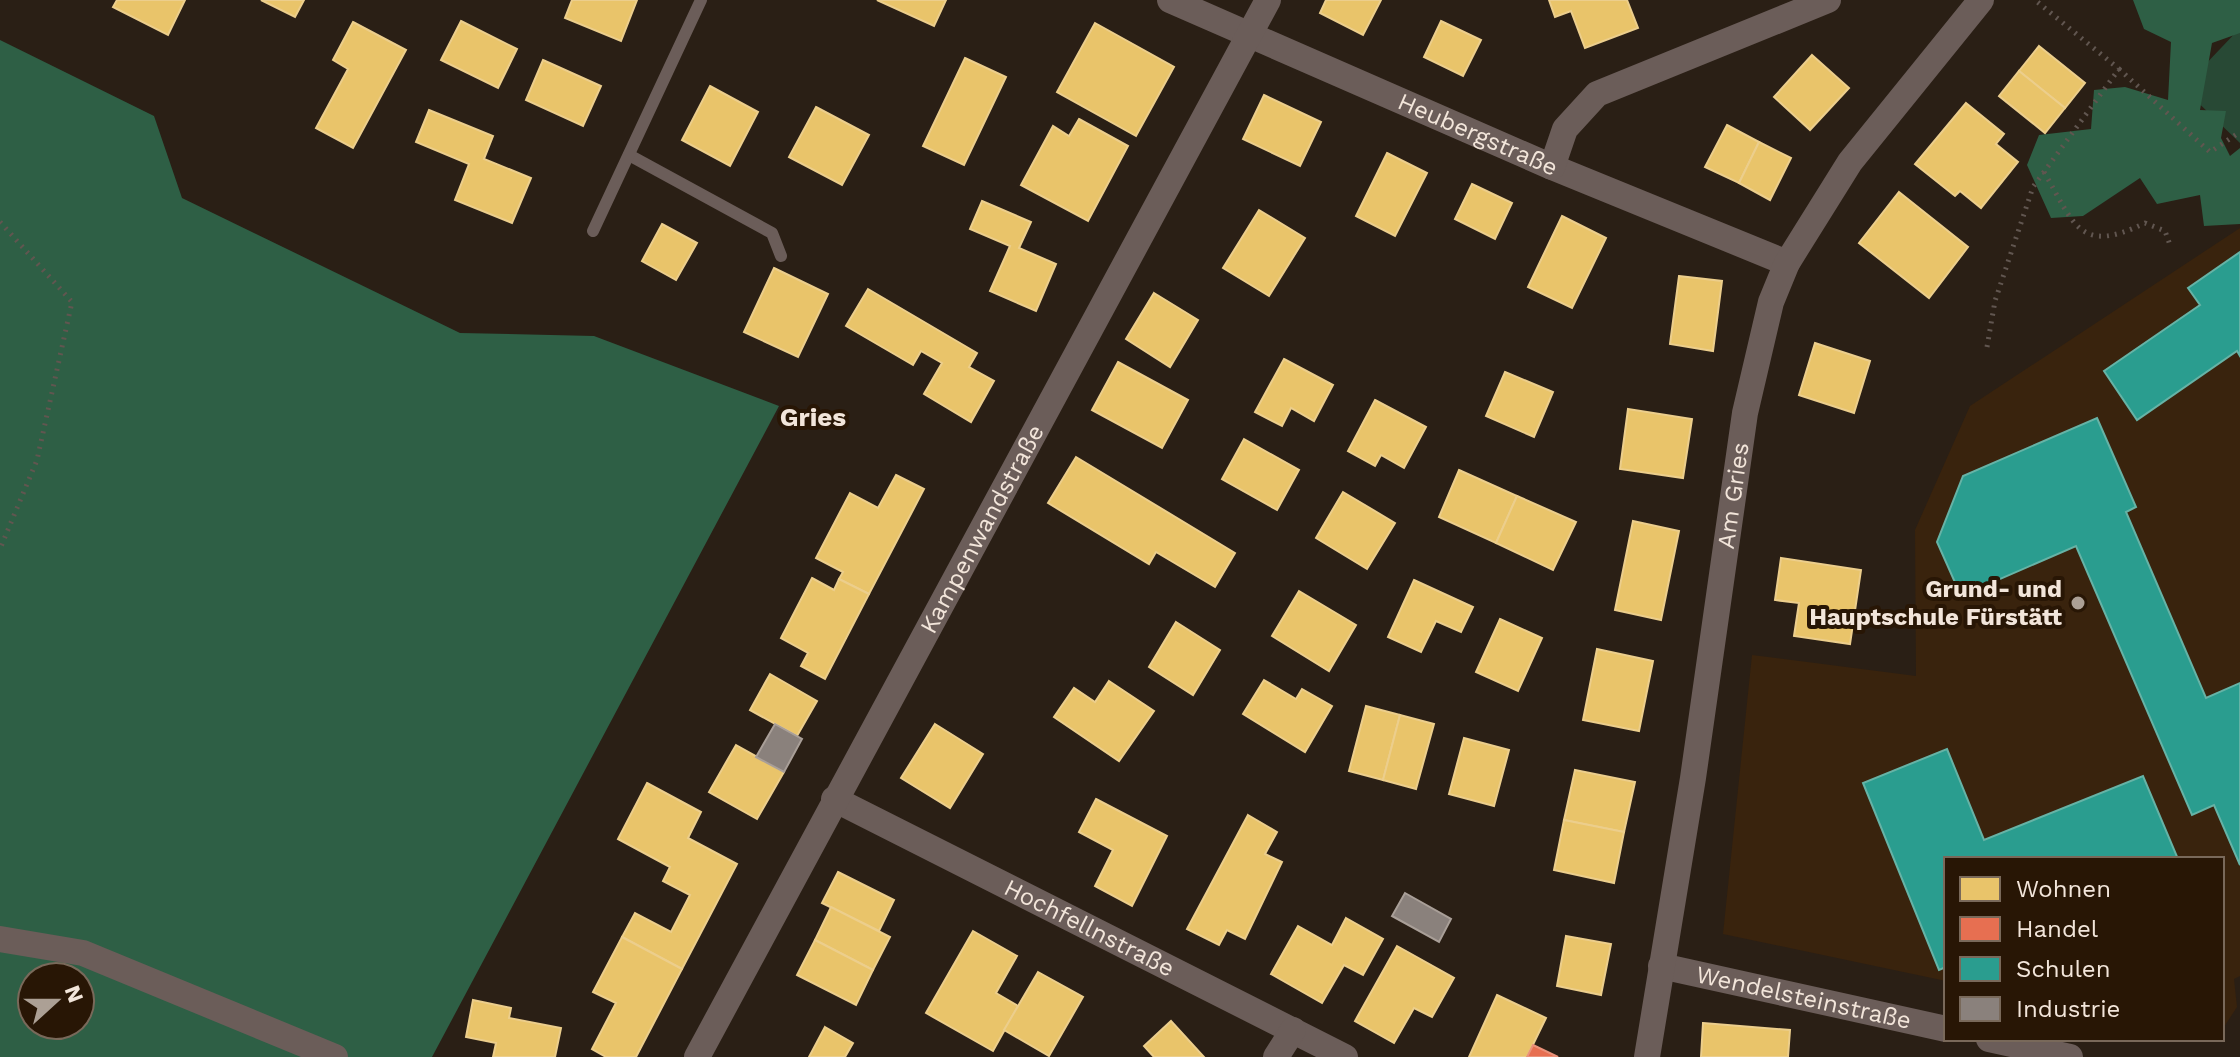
<svg xmlns="http://www.w3.org/2000/svg" width="2240" height="1057" viewBox="0 0 2240 1057" font-family="'Work Sans',sans-serif">
<style>
.built{fill:#39230d}
.green{fill:#284935}
.forest{fill:#2e5f45;fill-rule:evenodd}
.homes{fill:#e9c46a;stroke:#ecce8c;stroke-width:2}
.shops{fill:#e76f51;stroke:#ea927a;stroke-width:2}
.schools{fill:#2a9d8f;stroke:#66b3a6;stroke-width:2}
.industry{fill:#8a817c;stroke:#a99f98;stroke-width:2}
.lines{fill:none;stroke-linecap:round;stroke-linejoin:round}
.path{stroke:#615650;stroke-width:5;stroke-dasharray:2 6;stroke-linecap:butt}
.service{stroke:#6b5d59;stroke-width:12}
.minor{stroke:#6b5d59;stroke-width:26}
.poi-dot{fill:#aca095;stroke:#281605;stroke-width:3}
.labels{text-anchor:middle;stroke-width:8;stroke-linejoin:round;paint-order:stroke}
.street-label{font-size:24px;fill:#f2e5da;stroke:#281605}
.poi-label{font-size:24px;font-weight:bold;fill:#f2e5da;stroke:#281605;text-anchor:end}
.neighbourhood-label{font-size:26px;font-weight:bold;fill:#f2e5da;stroke:#281605}
</style>
<rect width="100%" height="100%" fill="#2a1f15"/>
<polygon class="built" points="2240,228 2240,976 2234,979 2237,1007 2222,1030 2222,859 1946,859 1946,981 1723,934 1752,655 1916,676 1915,530 1970,406"/>
<polygon class="green" points="2240,28 2240,143 2183,88"/>
<g class="forest">
<polygon points="2133,0 2240,0 2240,33 2212,43 2200,110 2226,111 2221,138 2230,156 2240,148 2240,224 2204,226 2200,195 2157,204 2140,178 2083,216 2051,218 2027,165 2039,135 2091,129 2094,90 2125,87 2168,100 2171,42 2144,29"/>
<path d="M 0,40 L 154,116 L 182,198 L 460,333 L 594,336 L 779,406 L 432,1057 L 0,1057 ZM 32,977 L 80,977 L 80,1025 L 32,1025 Z"/>
</g>
<g class="homes">
<polygon points="117,0 185,0 168,35 113,7"/>
<polygon points="261,0 304,0 295,17"/>
<polygon points="572,0 637,0 621,41 565,18"/>
<polygon points="877,0 946,0 934,26"/>
<polygon points="1326,0 1381,0 1363,35 1320,13"/>
<polygon points="1549,0 1627,0 1638,28 1585,48 1571,11 1555,17"/>
<polygon points="461,21 517,49 498,88 441,60"/>
<polygon points="1441,21 1481,40 1463,76 1424,57"/>
<polygon points="353,22 406,50 353,148 316,128 348,69 333,60"/>
<polygon points="1095,23 1174,67 1136,136 1057,92"/>
<polygon points="2039,46 2085,83 2065,108 2019,71"/>
<polygon points="1812,55 1849,88 1810,130 1774,97"/>
<polygon points="965,58 1006,77 964,165 923,146"/>
<polygon points="543,60 601,86 583,126 526,100"/>
<polygon points="2019,71 2065,108 2045,133 1999,96"/>
<polygon points="710,86 758,112 730,166 682,140"/>
<polygon points="1264,95 1321,122 1300,166 1243,139"/>
<polygon points="1966,103 2004,134 1996,144 2018,162 1981,208 1960,191 1955,196 1915,164"/>
<polygon points="816,107 869,135 842,185 789,157"/>
<polygon points="429,110 493,136 484,159 531,178 512,223 455,200 469,164 416,142"/>
<polygon points="1079,119 1128,146 1088,221 1021,185 1053,126 1069,136"/>
<polygon points="1727,125 1759,142 1739,183 1705,167"/>
<polygon points="1759,142 1791,158 1770,200 1739,183"/>
<polygon points="1387,153 1427,173 1395,236 1356,216"/>
<polygon points="1472,184 1512,203 1495,239 1455,219"/>
<polygon points="1899,192 1968,247 1929,298 1859,243"/>
<polygon points="982,201 1031,222 1019,248 1056,264 1036,311 990,291 1010,246 970,229"/>
<polygon points="1259,210 1305,238 1269,296 1223,268"/>
<polygon points="1562,216 1606,238 1572,308 1528,287"/>
<polygon points="662,224 697,243 676,280 642,261"/>
<polygon points="774,268 828,294 798,357 744,332"/>
<polygon points="1679,276 1722,281 1713,351 1670,344"/>
<polygon points="868,289 977,353 969,367 994,381 971,422 924,394 942,363 921,351 913,365 846,326"/>
<polygon points="1154,293 1198,320 1170,367 1126,339"/>
<polygon points="1815,343 1870,361 1854,413 1799,395"/>
<polygon points="1284,359 1333,385 1314,421 1291,408 1282,426 1255,412"/>
<polygon points="1118,362 1188,400 1162,448 1092,410"/>
<polygon points="1505,372 1553,392 1534,437 1486,416"/>
<polygon points="1375,400 1426,427 1404,468 1381,455 1375,466 1348,451"/>
<polygon points="1628,409 1692,419 1683,478 1620,469"/>
<polygon points="1244,439 1299,470 1277,510 1222,479"/>
<polygon points="1076,457 1235,553 1215,587 1156,552 1149,564 1048,503"/>
<polygon points="1459,470 1517,496 1496,543 1439,517"/>
<polygon points="896,475 924,489 869,594 839,579 843,572 816,558 850,493 878,508"/>
<polygon points="1343,492 1395,523 1367,569 1316,538"/>
<polygon points="1517,496 1576,522 1553,570 1496,543"/>
<polygon points="1633,521 1679,531 1661,620 1615,610"/>
<polygon points="1781,558 1861,570 1850,644 1794,636 1799,603 1775,600"/>
<polygon points="812,578 834,590 839,579 869,594 825,679 801,666 808,653 781,638"/>
<polygon points="1414,580 1473,607 1461,632 1436,621 1421,652 1388,637"/>
<polygon points="1299,591 1356,625 1329,671 1272,636"/>
<polygon points="1500,619 1542,638 1518,691 1476,672"/>
<polygon points="1176,622 1220,650 1193,695 1149,667"/>
<polygon points="1597,649 1653,661 1639,731 1583,720"/>
<polygon points="770,674 817,701 797,736 750,710"/>
<polygon points="1264,680 1296,699 1302,689 1332,706 1305,752 1243,714"/>
<polygon points="1109,681 1154,711 1119,761 1054,717 1074,688 1095,702"/>
<polygon points="1366,706 1400,715 1383,780 1349,771"/>
<polygon points="1400,715 1434,724 1416,789 1383,780"/>
<polygon points="935,724 983,754 950,808 901,778"/>
<polygon points="1464,738 1509,750 1494,806 1449,794"/>
<polygon points="736,745 784,772 757,819 709,792"/>
<polygon points="1575,770 1635,782 1624,832 1564,820"/>
<polygon points="647,783 701,812 688,838 737,864 682,969 622,937 635,913 671,932 690,895 663,881 670,867 618,839"/>
<polygon points="1096,799 1167,836 1132,906 1095,886 1113,850 1079,832"/>
<polygon points="1248,815 1277,832 1265,854 1282,862 1245,939 1227,930 1219,945 1187,929"/>
<polygon points="1564,820 1624,832 1614,883 1554,870"/>
<polygon points="838,872 894,900 879,931 822,903"/>
<polygon points="831,907 890,937 873,970 815,940"/>
<polygon points="1346,918 1383,939 1363,975 1344,965 1322,1003 1271,974 1298,926 1332,945"/>
<polygon points="973,931 1017,956 996,993 1018,1006 993,1051 926,1013"/>
<polygon points="1566,936 1611,944 1601,995 1557,986"/>
<polygon points="622,937 682,969 636,1057 606,1057 592,1049 616,1003 593,992"/>
<polygon points="815,940 873,970 856,1005 797,975"/>
<polygon points="1397,946 1454,978 1432,1017 1414,1008 1394,1043 1355,1021"/>
<polygon points="1038,972 1083,997 1049,1056 1004,1030"/>
<polygon points="1497,995 1546,1018 1527,1057 1469,1057"/>
<polygon points="473,1000 511,1008 509,1018 561,1028 555,1057 493,1057 496,1043 466,1037"/>
<polygon points="1171,1021 1204,1057 1154,1057 1144,1046"/>
<polygon points="1703,1023 1790,1030 1788,1057 1701,1057"/>
<polygon points="825,1027 853,1043 845,1057 809,1057"/>
</g>
<polygon class="shops" points="1533,1045 1558,1057 1527,1057"/>
<g class="schools">
<polygon points="2240,252 2240,356 2237,351 2137,420 2104,371 2200,305 2188,288"/>
<polygon points="2097,418 2136,507 2126,512 2206,698 2240,683 2240,865 2214,805 2192,815 2076,546 1961,596 1937,542 1963,476"/>
<polygon points="1947,749 1984,840 2143,776 2178,859 1946,859 1946,967 1939,970 1863,783"/>
</g>
<g class="industry">
<polygon points="775,724 802,739 784,772 756,757"/>
<polygon points="1405,893 1451,919 1439,942 1392,916"/>
</g>
<g class="lines">
<g class="path">
<polyline points="2119,69 2210,152 2240,132"/>
<path d="M 2044,172 C 2075,225 2079,255 2145,223 L 2165,231 L 2170,245"/>
<polyline points="0,222 72,302 37,460 0,549"/>
<polyline points="1987,347 1995,301 2033,187 2119,69 2035,0"/>
</g>
<g class="service">
<polyline points="629,155 772,233 781,256"/>
<polyline points="593,231 701,0"/>
</g>
<g class="minor">
<path id="s1" d="M 1170,0 L 1552,167 L 1787,263"/>
<polyline points="1552,167 1565,129 1597,94 1828,0"/>
<path id="s2" d="M 834,799 L 1345,1057"/>
<polyline points="0,939 83,953 335,1057"/>
<path id="s3" d="M 1661,966 L 1946,1029"/>
<polyline points="1989,1039 2070,1057"/>
<path id="s4" d="M 697,1057 L 1268,0"/>
<polyline points="1276,1057 1293,1030"/>
<path id="s5" d="M 1647,1057 L 1693,778 L 1745,413 L 1771,302 L 1787,263 L 1850,162 L 1981,0"/>
</g>
</g>
<circle class="poi-dot" cx="2078" cy="603" r="8"/>
<g class="labels">
<g class="street-label">
<text dy="8" stroke="none"><textPath href="#s1" startOffset="336">Heubergstraße</textPath></text>
<text dy="8" stroke="none"><textPath href="#s5" startOffset="568">Am Gries</textPath></text>
<text dy="8" stroke="none"><textPath href="#s4" startOffset="600">Kampenwandstraße</textPath></text>
<text dy="8" stroke="none"><textPath href="#s2" startOffset="286">Hochfellnstraße</textPath></text>
<text dy="8" stroke="none"><textPath href="#s3" startOffset="146">Wendelsteinstraße</textPath></text>
</g>
<g class="poi-label">
<text x="2062" y="597">Grund- und<tspan x="2062" dy="28">Hauptschule Fürstätt</tspan></text>
</g>
<g class="neighbourhood-label">
<text x="813" y="426">Gries</text>
</g>
</g>
<rect x="1944" y="857" width="280" height="184" fill="#281605" stroke="#79695a" stroke-width="2"/>
<rect x="1960" y="877" width="40" height="24" fill="#e9c46a" stroke="#79695a" stroke-width="2"/>
<text x="2016" y="897" font-size="24" fill="#f2e5da">Wohnen</text>
<rect x="1960" y="917" width="40" height="24" fill="#e76f51" stroke="#79695a" stroke-width="2"/>
<text x="2016" y="937" font-size="24" fill="#f2e5da">Handel</text>
<rect x="1960" y="957" width="40" height="24" fill="#2a9d8f" stroke="#79695a" stroke-width="2"/>
<text x="2016" y="977" font-size="24" fill="#f2e5da">Schulen</text>
<rect x="1960" y="997" width="40" height="24" fill="#8a817c" stroke="#79695a" stroke-width="2"/>
<text x="2016" y="1017" font-size="24" fill="#f2e5da">Industrie</text>
<g transform="translate(56 1001) rotate(69)"><circle r="38" fill="#281605" stroke="#79695a" stroke-width="2"/>
<path d="M0-6L14 30L0 20L-14 30Z" fill="#aca095"/>
<text y="-12" font-size="22" font-weight="bold" text-anchor="middle" fill="#f2e5da">N</text>
</g>
</svg>
